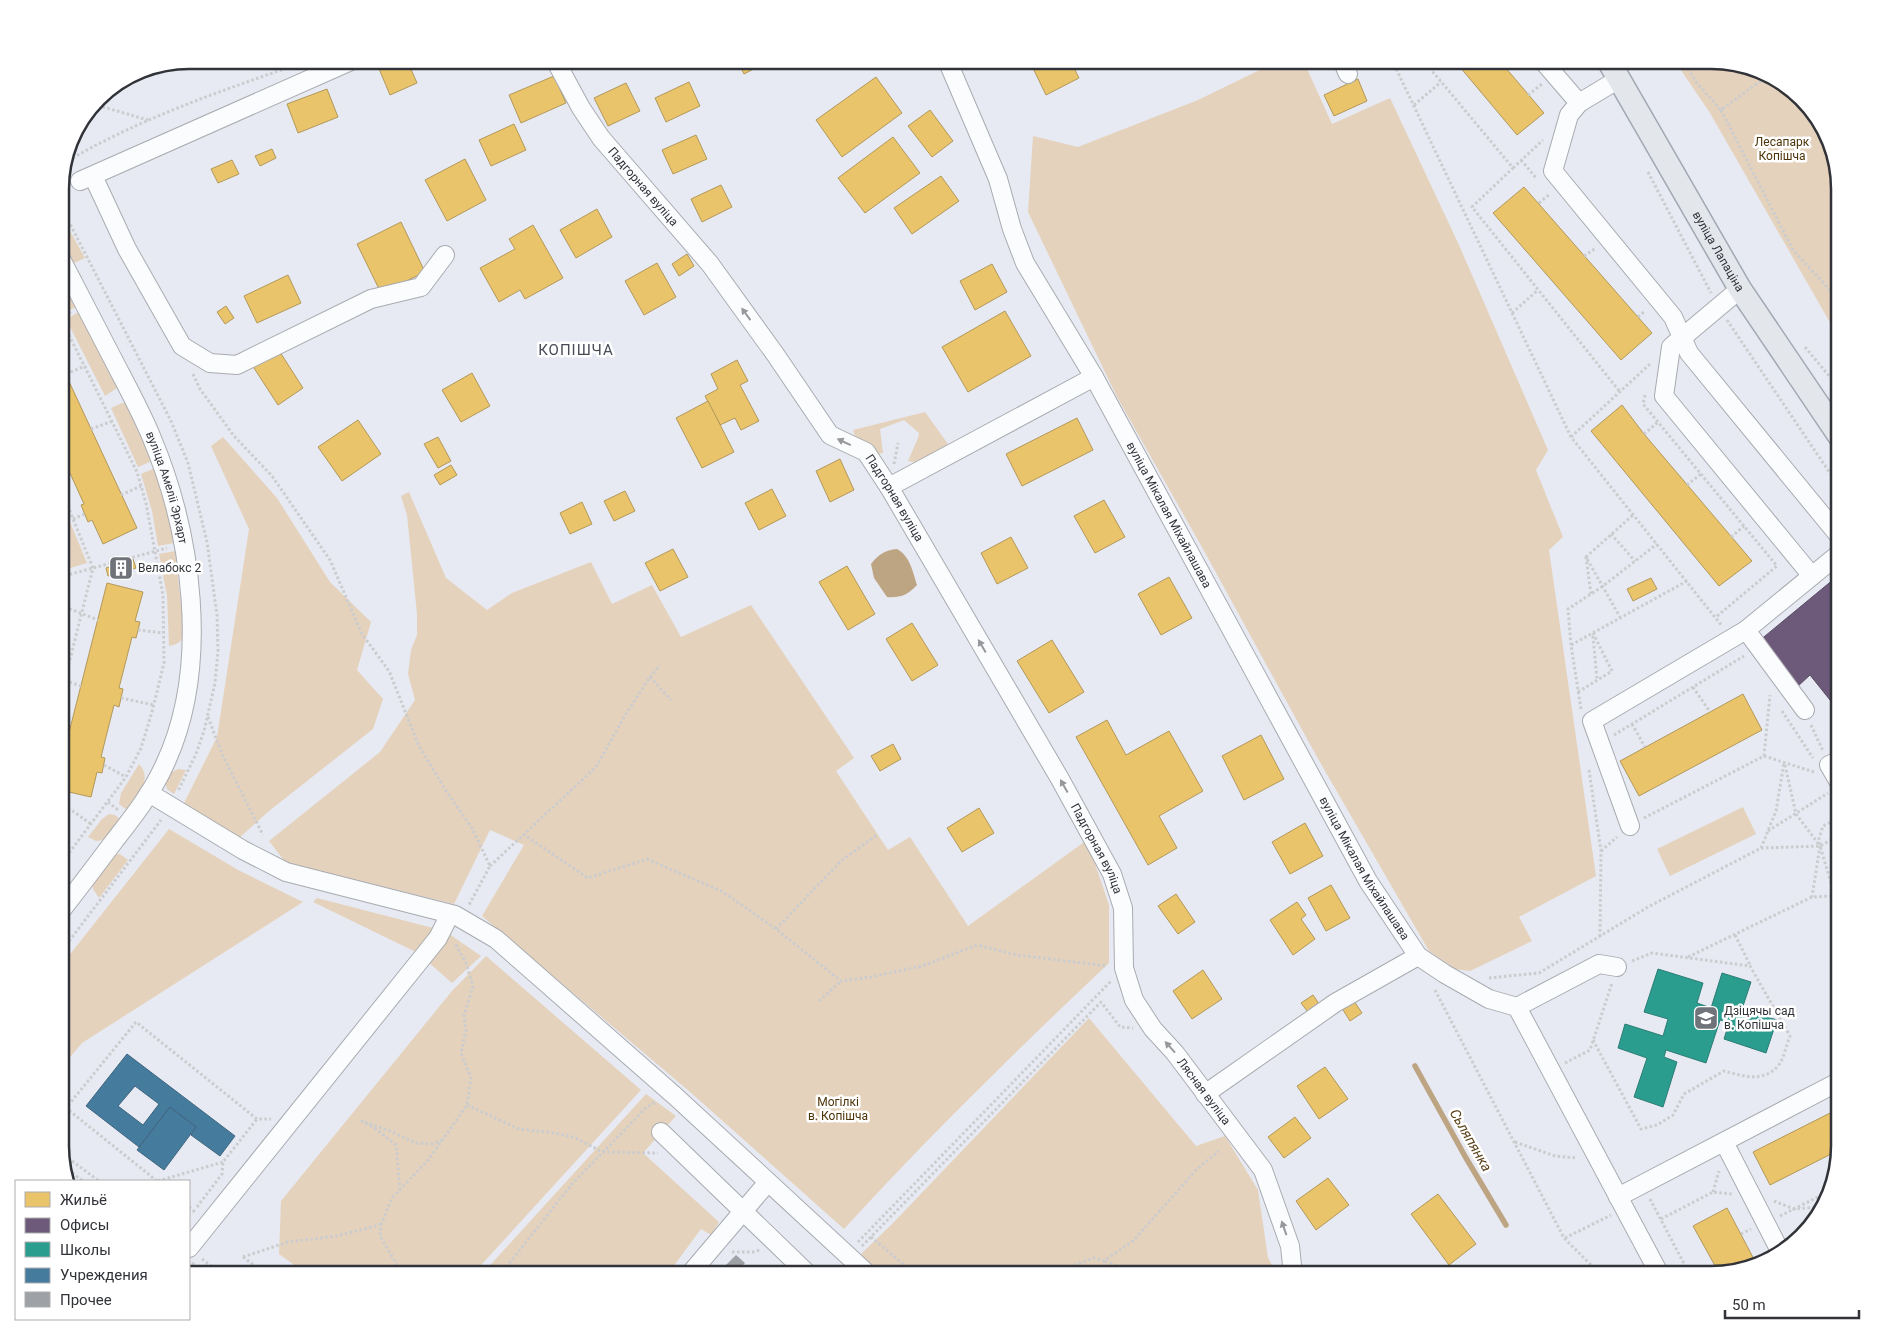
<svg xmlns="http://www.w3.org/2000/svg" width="1900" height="1335" viewBox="0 0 1900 1335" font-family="Roboto,sans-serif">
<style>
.green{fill:#e5d2bc}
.water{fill:#bda483}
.homes{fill:#e9c46a;stroke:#b2985b}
.offices{fill:#6d597a;stroke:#5b4e66}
.schools{fill:#2a9d8f;stroke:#2c7d75}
.public{fill:#457b9d;stroke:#3f657f;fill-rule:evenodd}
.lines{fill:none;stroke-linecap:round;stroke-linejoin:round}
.stream{stroke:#bda483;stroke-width:5.5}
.building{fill:#9ea1a6}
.minor-casing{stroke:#a9abb1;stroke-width:20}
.major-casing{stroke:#a2a7b3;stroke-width:25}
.path{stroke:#cbccce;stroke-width:3;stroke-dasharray:2.5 2.5;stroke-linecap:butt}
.minor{stroke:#fbfcfd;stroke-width:18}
.major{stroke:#e3e6eb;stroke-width:22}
.oneway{fill:#96989b}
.labels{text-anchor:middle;stroke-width:5;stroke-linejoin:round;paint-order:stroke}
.park-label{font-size:12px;fill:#4d3308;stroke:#fff}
.street-label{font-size:12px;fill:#313339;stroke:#fff}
.poi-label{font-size:12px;fill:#313339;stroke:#fff;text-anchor:start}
.water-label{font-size:14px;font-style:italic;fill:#5a4018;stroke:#fff}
.quarter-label{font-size:15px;letter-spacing:1px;fill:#464b56;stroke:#fff}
.rim{fill:none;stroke:#313339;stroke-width:2.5}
</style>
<rect width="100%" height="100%" fill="#e7eaf2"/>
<g class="green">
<polygon points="1280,60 1303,60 1332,124 1390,98 1459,245 1548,450 1536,470 1563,537 1549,550 1596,876 1519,917 1532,941 1470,971 1455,969 1429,951 1317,757 1203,549 1117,397 1028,212 1033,136 1078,147 1198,100"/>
<polygon points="1674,60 1711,60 1783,82 1823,125 1840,188 1840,340 1710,113"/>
<polygon points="66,224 85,258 72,264 60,241 60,226"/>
<polygon points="60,277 76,307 63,313 60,309"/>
<polygon points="79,312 117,388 105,396 66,319"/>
<polygon points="122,403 125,403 152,461 138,467 111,408"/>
<polygon points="925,412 948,444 917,463 908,461 918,438 919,433 904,420 880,429 883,453 878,454 855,436 853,430"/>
<polygon points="223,437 277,498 330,582 371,622 357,670 383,699 373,729 269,811 238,839 183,805 217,737 249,529 211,446"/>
<polygon points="155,468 167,508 174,543 158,546 152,511 141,474"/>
<path d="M 409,492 L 446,578 L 487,610 L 512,593 L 591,562 L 612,604 L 652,585 L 681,637 L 751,605 L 854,758 L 836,771 L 888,850 L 910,837 L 968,926 L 1087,840 L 1109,905 L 1109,963 C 1018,1049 928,1137 844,1229 L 689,1091 L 482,916 L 524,845 L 490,830 L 454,904 L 286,863 L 269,841 L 380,752 L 415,700 L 408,674 L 411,650 L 417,635 L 417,614 L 407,515 L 401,496 Z"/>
<polygon points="60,498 87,563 60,571"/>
<path d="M 175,551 L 184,632 C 183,642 178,644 169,646 L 167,596 L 159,554 Z"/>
<path d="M 139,764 C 154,780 136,796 127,810 L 119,804 L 121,793 Z"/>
<polygon points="178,769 186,770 174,794 167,789 165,781 168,774"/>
<polygon points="1743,807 1756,834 1670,876 1657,849"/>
<path d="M 109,814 L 115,815 L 120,819 C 114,828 108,841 96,841 L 88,837 L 102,819 Z"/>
<polygon points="169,829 240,871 303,902 82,1043 60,1069 60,967"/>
<polygon points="120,854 128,860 99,898 93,889 92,884 113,855"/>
<polygon points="317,898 437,929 420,954 313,902"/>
<polygon points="449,934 481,956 452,983 427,961"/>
<polygon points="486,956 641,1090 472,1275 308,1275 279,1254 281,1201 452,991"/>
<polygon points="1089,1018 1196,1146 1225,1136 1258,1190 1268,1258 1278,1275 882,1275 861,1254 893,1223"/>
<polygon points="646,1094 676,1116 643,1153 719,1222 711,1235 701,1229 667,1275 481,1275"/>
</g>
<path class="water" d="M 897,549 C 910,556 913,572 917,585 C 908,595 900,598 887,597 L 874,578 L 871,564 C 878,555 885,550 897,549 Z"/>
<g class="homes">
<polygon points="386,60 407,60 417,83 390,95 377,64"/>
<polygon points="453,60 472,60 455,67"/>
<polygon points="576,60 593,60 594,62 580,69"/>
<polygon points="737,60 771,60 744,74"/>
<polygon points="1029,60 1070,60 1079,78 1046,95"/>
<polygon points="1454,60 1499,60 1544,113 1517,135"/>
<polygon points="554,76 566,103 521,123 509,95"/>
<polygon points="876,77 902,113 842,157 816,120"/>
<polygon points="1358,79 1367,101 1334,116 1324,95"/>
<polygon points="689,82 700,106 666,122 655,98"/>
<polygon points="626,83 640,111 608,126 594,98"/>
<polygon points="327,89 338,117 298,133 287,104"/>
<polygon points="930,110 953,141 932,157 908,126"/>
<polygon points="514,124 526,150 491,166 479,140"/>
<polygon points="696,135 707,159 673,174 662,150"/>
<polygon points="893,137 920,173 865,213 838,178"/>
<polygon points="272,149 276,158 260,166 255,156"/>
<polygon points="465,159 486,200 447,221 425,180"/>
<polygon points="232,160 239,174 218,183 211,169"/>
<polygon points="941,176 959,201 912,234 894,208"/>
<polygon points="721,185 732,207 702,222 691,199"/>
<polygon points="1524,187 1652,333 1621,360 1493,213"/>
<polygon points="597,209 612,237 576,258 560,230"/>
<polygon points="401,222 425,272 381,293 357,244"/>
<polygon points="533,225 563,278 525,299 520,290 499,302 480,268 515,249 509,239"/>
<polygon points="687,254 694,266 679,276 672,264"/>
<polygon points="657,263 676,297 644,315 625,281"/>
<polygon points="992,264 1007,292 975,310 960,281"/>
<polygon points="288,275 301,303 257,323 244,296"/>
<polygon points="226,306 234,318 225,324 217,312"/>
<polygon points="1005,311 1031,356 968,392 942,347"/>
<polygon points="278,349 303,388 278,405 252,365"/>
<polygon points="737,360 748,381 740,385 759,421 741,430 735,418 720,425 705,396 718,389 711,374"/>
<polygon points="60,362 137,528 103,544 92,520 88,522 81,505 84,504 70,473 67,474 63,466 66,464 60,451"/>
<polygon points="472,373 490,406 461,422 442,390"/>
<polygon points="708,401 734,452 702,468 676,418"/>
<polygon points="1622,405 1644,434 1752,561 1719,586 1591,431"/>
<polygon points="1077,418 1093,450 1022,486 1006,454"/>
<polygon points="358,420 381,454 342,481 318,447"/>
<polygon points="438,437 451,461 438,468 424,444"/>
<polygon points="840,459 854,490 830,502 816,471"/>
<polygon points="451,465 457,475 440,485 434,475"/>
<polygon points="772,489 786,516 759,530 745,503"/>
<polygon points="625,491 635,511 614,521 604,501"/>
<polygon points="1104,500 1125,537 1095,553 1074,516"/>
<polygon points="582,502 592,524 570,534 560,513"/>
<polygon points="1011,537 1028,568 997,584 981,553"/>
<polygon points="673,549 688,577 660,591 645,563"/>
<polygon points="133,559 136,568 108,576 106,568"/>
<polygon points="847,566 875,614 848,630 819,582"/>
<polygon points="1169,577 1192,618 1161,635 1138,594"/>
<polygon points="1651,578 1657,589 1633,601 1627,589"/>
<polygon points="107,583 143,592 135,621 140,622 136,638 132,637 119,688 123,689 119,707 114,705 101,757 105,758 102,773 97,772 91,797 60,790 60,768"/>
<polygon points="912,623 938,665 912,681 886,639"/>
<polygon points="1052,640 1084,692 1049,713 1017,661"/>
<polygon points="1743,694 1762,730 1639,796 1620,761"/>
<polygon points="1107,720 1126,755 1169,731 1203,791 1159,816 1177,848 1148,865 1076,737"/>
<polygon points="1261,735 1284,779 1244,800 1222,756"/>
<polygon points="893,744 901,759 880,771 871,756"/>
<polygon points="979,808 994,833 962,852 947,828"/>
<polygon points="60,811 63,811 65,840 60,841"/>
<polygon points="1305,823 1323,856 1290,874 1272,842"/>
<polygon points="1331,885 1350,918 1326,931 1308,898"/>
<polygon points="1176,894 1195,922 1178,934 1158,906"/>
<polygon points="1297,902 1306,915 1301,919 1315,939 1293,955 1270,920"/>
<polygon points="1203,970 1222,999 1192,1019 1173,991"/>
<polygon points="1313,995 1322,1008 1311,1016 1301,1003"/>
<polygon points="1352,998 1362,1013 1350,1021 1340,1005"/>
<polygon points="1325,1067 1348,1099 1319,1119 1297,1086"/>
<polygon points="1840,1108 1839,1150 1770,1185 1753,1152"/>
<polygon points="1295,1117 1311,1138 1284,1158 1268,1137"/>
<polygon points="1328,1178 1349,1205 1316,1230 1296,1201"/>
<polygon points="1438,1194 1476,1244 1449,1265 1411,1214"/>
<polygon points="1727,1208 1756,1263 1719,1273 1693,1226"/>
</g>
<polygon class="offices" points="1840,574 1840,700 1834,705 1810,675 1797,687 1759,641"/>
<polygon class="schools" points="1658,969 1703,983 1697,1003 1711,1008 1722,973 1751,982 1742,1009 1777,1020 1766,1053 1724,1039 1729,1023 1720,1020 1706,1063 1666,1050 1664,1057 1677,1062 1663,1107 1634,1097 1647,1058 1618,1048 1625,1024 1663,1036 1668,1019 1644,1012"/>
<g class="public">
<path d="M 127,1054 L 235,1136 L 220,1156 L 191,1135 L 196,1127 L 170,1107 L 139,1147 L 86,1106 ZM 135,1086 L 159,1104 L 143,1125 L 118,1106 Z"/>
<polygon points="170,1107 196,1127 164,1170 137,1150"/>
</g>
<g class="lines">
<polyline class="stream" points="1415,1066 1466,1158 1506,1225"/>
</g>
<polygon class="building" points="736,1255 745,1263 734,1275 726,1275 721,1270"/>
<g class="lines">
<defs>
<g id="minor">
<path id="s1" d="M 555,60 L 581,108 L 601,138 L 710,264 L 775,354 L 830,435 L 866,452 L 889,487 L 1060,779 L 1112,874 L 1123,908 L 1124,968 L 1134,1000 L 1153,1029 L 1175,1053 L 1263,1170 L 1290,1246 L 1293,1275"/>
<path id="s2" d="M 947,60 L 998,179 L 1012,229 L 1025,263 L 1094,377 L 1368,881 L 1418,956 L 1445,974 L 1489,999 L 1517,1007 L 1599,964 L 1617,967"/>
<polyline points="1342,60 1348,74"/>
<polyline points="1542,60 1579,103"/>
<polyline points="1619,79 1579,103 1569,115 1553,171 1673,317 1689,353 1840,537"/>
<polyline points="93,176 127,249 182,346 210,363 237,365 371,299 421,287 445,255"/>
<polyline points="80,181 353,60"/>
<path id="s3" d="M 60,257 C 79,293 97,329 116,365 C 128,388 141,412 151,436 C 192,533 211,665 165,764 C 153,791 134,816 115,840 C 97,864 79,888 60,912"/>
<polyline points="1740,289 1671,347 1664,396 1812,576"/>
<polyline points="889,487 1094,377"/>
<polyline points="1746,630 1805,710"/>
<polyline points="1840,760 1829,765 1840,784"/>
<polyline points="149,793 243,850 286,872 455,915 496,939 675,1096 869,1275"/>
<polyline points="1630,826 1592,721 1746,630 1840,553"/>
<polyline points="1517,1007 1660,1275"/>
<polyline points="1205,1094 1335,1003 1418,956"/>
<polyline points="661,1132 809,1275"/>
<polyline points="1724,1142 1781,1253"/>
<polyline points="1618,1197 1840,1081"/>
<polyline points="189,1248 438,938 450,914"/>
<polyline points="689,1275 768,1182"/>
</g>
<g id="major">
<path id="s4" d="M 1608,60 L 1740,289 L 1840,437"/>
</g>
</defs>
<use href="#minor" class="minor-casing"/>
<use href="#major" class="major-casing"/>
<g class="path">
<polyline points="1096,60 1097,62 1102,60"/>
<polyline points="1392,60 1571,437 1722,626"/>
<polyline points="1423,60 1513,168 1472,207 1620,392"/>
<polyline points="1683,60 1696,82 1721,110 1766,77"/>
<polyline points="1528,95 1542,84"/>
<polyline points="93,104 148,120"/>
<polyline points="1414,105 1441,82"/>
<polyline points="1721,110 1793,250 1840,301"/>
<polyline points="1521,160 1537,179"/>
<path d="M 64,163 C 133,122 209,95 284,69"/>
<polyline points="1513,168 1543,140"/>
<polyline points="1648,172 1711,293"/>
<polyline points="66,191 67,218"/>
<polyline points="1539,203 1550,194"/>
<polyline points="60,210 66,217"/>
<polyline points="60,221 67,218 171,421 188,463 207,542 217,615 218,651 215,683 204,731 196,754 178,791"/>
<polyline points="1584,256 1596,248"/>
<polyline points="1512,313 1538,290"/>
<polyline points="60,317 137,472 146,503 163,595 164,663 152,712 141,748 126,777 60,865"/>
<polyline points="1638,317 1645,311"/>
<polyline points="60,318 71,312"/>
<polyline points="1727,320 1840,488"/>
<polyline points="1805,347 1840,389"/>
<polyline points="66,374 85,366"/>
<polyline points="193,374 200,389 234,436 272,476 330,560 362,634 389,671 419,746 446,791 472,828 490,866 469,905"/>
<polyline points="1645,395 1643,404 1777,566 1716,617"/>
<polyline points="91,429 113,421"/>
<polyline points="1644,434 1658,422"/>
<polyline points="1571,437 1651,363"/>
<polyline points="894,464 898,443"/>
<polyline points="1687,485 1701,474"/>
<polyline points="60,487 93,568 60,699"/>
<polyline points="121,495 141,486"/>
<polyline points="73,519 85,514"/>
<polyline points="1611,534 1635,561"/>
<polyline points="1731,537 1744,526"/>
<polyline points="1586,557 1633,515"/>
<polyline points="60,577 167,548"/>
<polyline points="60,586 68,575"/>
<polyline points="1591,594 1586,557 1620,617"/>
<polyline points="60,605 98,620"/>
<polyline points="138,630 163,633"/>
<polyline points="1593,636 1597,680"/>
<polyline points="1571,645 1568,609 1603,586 1657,544"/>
<polyline points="650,677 671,700"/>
<polyline points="60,679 81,686"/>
<polyline points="1693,687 1710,712"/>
<polyline points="1578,692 1612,671 1593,633"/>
<polyline points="121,698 154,705"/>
<polyline points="1581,709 1571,645 1687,581"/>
<polyline points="1782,711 1813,758"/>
<polyline points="208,717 222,754 263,835"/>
<polyline points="1632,724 1645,747"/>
<polyline points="1811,725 1823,751"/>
<polyline points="1614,735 1744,656"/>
<polyline points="1764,756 1814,772"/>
<polyline points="60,757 63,758"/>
<polyline points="104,765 126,777"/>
<polyline points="1785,765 1796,814 1820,846 1812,897"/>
<polyline points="1589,770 1601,851 1600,937"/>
<polyline points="1836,801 1840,809"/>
<polyline points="60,802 91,824"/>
<polyline points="108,802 118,810"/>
<polyline points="1644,818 1764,756 1770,695"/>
<polyline points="1840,823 1831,822 1823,826 1819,838 1820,846 1835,896 1840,908"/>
<polyline points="1768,831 1828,793"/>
<polyline points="523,834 588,878 647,859 723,892 776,929 841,981 871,977 922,966 977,945 1017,955 1107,966"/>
<polyline points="1761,848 1820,846 1840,835"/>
<polyline points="1601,851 1617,837"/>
<polyline points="490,866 596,767 624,717 650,677 660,665"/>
<polyline points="776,929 842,860 877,835"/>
<polyline points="1735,935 1750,965"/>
<polyline points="60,953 161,820"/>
<polyline points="1688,957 1812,897 1835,896 1840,893"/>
<polyline points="1489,978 1539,973 1648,907 1761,848 1776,811 1784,763"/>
<polyline points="1435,990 1564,1238 1601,1275"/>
<polyline points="819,1001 841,981"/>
<path d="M 1593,1040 L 1641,1129 L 1657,1125 L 1673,1115 L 1684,1094 L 1724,1071 C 1743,1076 1763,1083 1778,1066 C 1784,1059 1786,1045 1790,1036 L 1750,966 L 1652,953 L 1632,961"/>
<polyline points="1565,1063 1590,1050 1612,983"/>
<polyline points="467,1105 519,1129 555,1133 576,1138 602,1152 658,1153"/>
<polyline points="1515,1142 1555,1156 1577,1158"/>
<polyline points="60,1152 99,1181"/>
<polyline points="64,1167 83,1181"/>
<polyline points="157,1181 66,1108 136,1022 257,1119 271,1119"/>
<polyline points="158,1181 223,1162"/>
<polyline points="400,1190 396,1145 377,1130 362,1121 390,1131 416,1143 432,1144 442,1140"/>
<polyline points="1713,1192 1719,1171"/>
<polyline points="1650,1199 1690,1275"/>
<polyline points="1774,1201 1794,1209 1821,1207"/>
<polyline points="189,1207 196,1213"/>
<polyline points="197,1207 222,1174 223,1162 257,1119"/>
<polyline points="1780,1216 1826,1193"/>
<polyline points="1661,1219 1713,1192 1733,1194"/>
<polyline points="1741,1234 1751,1229"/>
<polyline points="871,1237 910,1270"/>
<polyline points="1565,1238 1611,1215"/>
<polyline points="858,1242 1111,981"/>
<polyline points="862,1246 1101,1002 1120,1027 1133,1028"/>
<polyline points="732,1252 753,1252 760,1250"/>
<polyline points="243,1257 288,1242 336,1236 380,1225"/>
<polyline points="243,1257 267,1275"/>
<polyline points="202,1259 223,1275"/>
<polyline points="1105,1261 1127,1270 1157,1273 1160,1275"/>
<polyline points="192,1263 208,1275"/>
<polyline points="982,1267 986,1275"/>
<polyline points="886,1274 911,1270 982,1267 1032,1274 1060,1270 1094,1258 1104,1261 1133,1241 1196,1170 1219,1151"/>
<polyline points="200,1275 208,1264"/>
<polyline points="400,1275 397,1265 380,1236 381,1225 392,1198 429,1159 467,1105 471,1078 461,1053 466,1030 464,1016 473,986 466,963 455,943"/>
<polyline points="500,1275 572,1184 647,1107 656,1102"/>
<polyline points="658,1275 674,1269"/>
</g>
<use href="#minor" class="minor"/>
<use href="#major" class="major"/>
</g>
<defs><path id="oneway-solid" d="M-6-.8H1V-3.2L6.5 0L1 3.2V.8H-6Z" transform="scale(1.25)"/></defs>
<g class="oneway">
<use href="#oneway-solid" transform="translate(746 314) rotate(-126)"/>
<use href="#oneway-solid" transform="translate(844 442) rotate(-155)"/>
<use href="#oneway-solid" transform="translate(982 646) rotate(-120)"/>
<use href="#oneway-solid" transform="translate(1064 786) rotate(-119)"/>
<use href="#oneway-solid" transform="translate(1170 1047) rotate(-132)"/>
<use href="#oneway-solid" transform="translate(1284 1228) rotate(-109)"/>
</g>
<defs>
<symbol id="building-square" viewBox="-11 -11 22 22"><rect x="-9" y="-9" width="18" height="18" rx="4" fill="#71737a" stroke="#fff"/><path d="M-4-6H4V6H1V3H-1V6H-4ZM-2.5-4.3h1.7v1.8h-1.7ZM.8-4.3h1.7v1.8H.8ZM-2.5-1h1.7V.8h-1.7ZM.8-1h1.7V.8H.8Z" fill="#fff"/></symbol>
<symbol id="school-square" viewBox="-11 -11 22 22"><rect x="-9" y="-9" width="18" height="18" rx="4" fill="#71737a" stroke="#fff"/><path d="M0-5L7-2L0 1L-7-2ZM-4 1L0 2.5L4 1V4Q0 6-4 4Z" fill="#fff"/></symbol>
</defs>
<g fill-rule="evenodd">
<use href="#building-square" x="107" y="554" width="28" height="28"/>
<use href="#school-square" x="1692" y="1004" width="28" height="28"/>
</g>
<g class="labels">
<g class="park-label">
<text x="1782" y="146">Лесапарк<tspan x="1782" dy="14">Копішча</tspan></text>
<text x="838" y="1106">Могілкі<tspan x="838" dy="14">в. Копішча</tspan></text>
</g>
<g class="street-label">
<text dy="4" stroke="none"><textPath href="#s1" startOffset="155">Падгорная вуліца</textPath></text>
<text dy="4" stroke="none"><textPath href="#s4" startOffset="221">вуліца Лапаціна</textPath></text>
<text dy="4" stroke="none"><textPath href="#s3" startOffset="255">вуліца Амеліі Эрхарт</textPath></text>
<text dy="4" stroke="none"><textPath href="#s1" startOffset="560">Падгорная вуліца</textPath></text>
<text dy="4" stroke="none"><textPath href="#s2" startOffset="508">вуліца Мікалая Міхайлашава</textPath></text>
<text dy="4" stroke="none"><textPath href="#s1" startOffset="965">Падгорная вуліца</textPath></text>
<text dy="4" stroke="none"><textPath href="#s2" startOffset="912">вуліца Мікалая Міхайлашава</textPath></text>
<text dy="4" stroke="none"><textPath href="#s1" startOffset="1239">Лясная вуліца</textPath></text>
</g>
<g class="poi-label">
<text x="138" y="572">Велабокс 2</text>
<text x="1724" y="1015">Дзіцячы сад<tspan x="1724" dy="14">в. Копішча</tspan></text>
</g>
<g class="water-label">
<text transform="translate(1471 1140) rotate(60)" y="5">Сьляпянка</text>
</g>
<g class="quarter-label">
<text x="576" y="355">КОПІШЧА</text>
</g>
</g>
<path d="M0 0H1900V1335H0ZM189 69H1711A120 120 0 0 1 1831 189V1146A120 120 0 0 1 1711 1266H189A120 120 0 0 1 69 1146V189A120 120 0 0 1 189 69Z" fill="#fff" fill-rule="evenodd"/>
<path class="rim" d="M189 69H1711A120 120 0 0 1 1831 189V1146A120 120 0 0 1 1711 1266H189A120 120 0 0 1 69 1146V189A120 120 0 0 1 189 69Z"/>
<rect x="15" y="1180" width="175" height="140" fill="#ffffff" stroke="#adadb0"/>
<rect x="25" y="1192" width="25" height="15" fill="#e9c46a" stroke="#adadb0"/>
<text x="60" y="1205" font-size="15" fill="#313339">Жильё</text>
<rect x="25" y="1218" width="25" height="15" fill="#6d597a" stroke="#adadb0"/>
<text x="60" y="1230" font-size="15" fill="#313339">Офисы</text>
<rect x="25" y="1242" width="25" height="15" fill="#2a9d8f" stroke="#adadb0"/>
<text x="60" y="1255" font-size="15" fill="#313339">Школы</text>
<rect x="25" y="1268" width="25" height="15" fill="#457b9d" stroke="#adadb0"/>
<text x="60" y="1280" font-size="15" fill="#313339">Учреждения</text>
<rect x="25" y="1292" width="25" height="15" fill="#9ea1a6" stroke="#adadb0"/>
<text x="60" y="1305" font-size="15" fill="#313339">Прочее</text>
<path d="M1725 1310v8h134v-8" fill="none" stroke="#313339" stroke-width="2.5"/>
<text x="1732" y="1310" font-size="15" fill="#313339" stroke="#ffffff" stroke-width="4" paint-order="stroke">50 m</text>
</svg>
